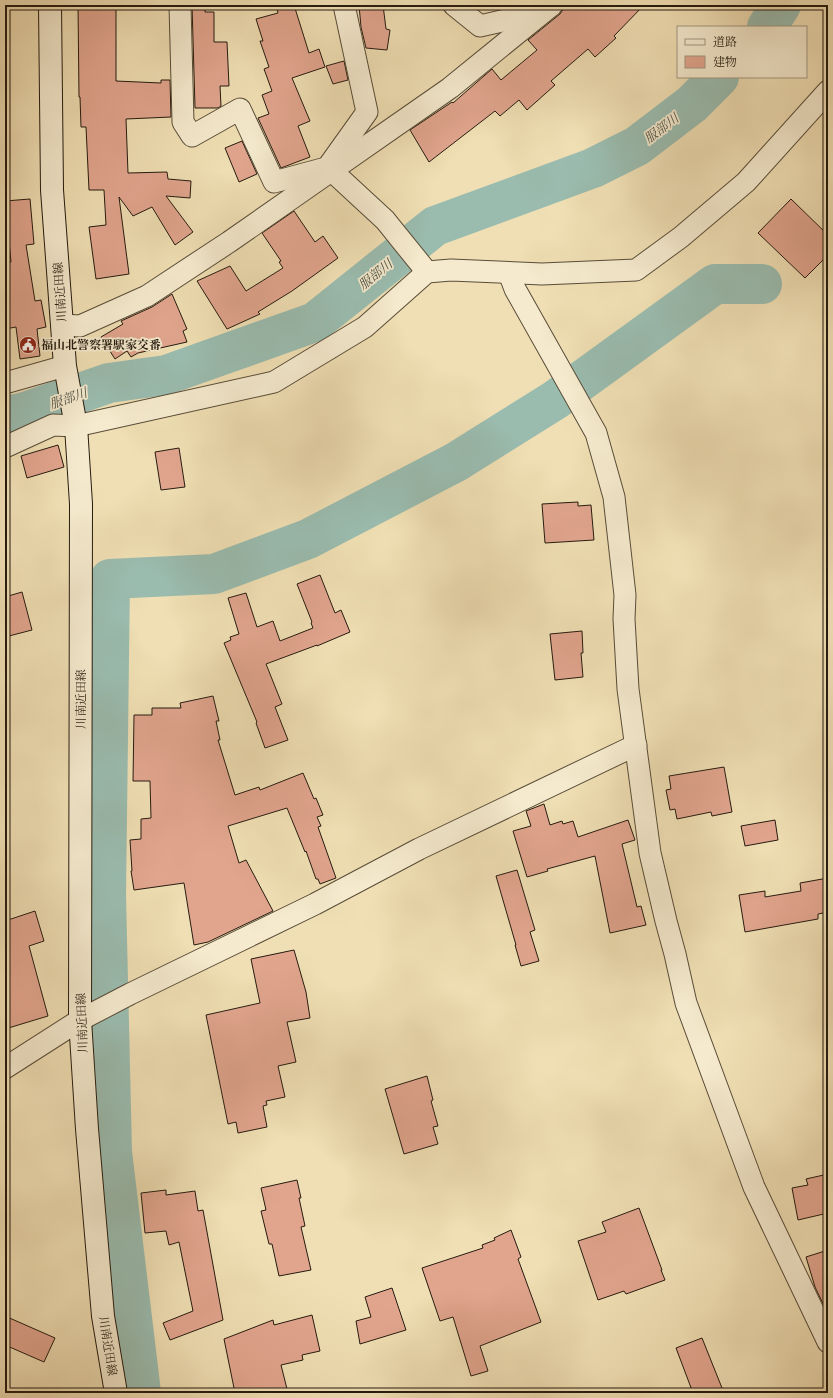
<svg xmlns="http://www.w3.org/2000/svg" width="833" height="1398" viewBox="0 0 833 1398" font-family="'Old Standard TT','Noto Serif JP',serif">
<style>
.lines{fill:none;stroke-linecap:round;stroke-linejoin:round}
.river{stroke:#9abcaf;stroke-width:40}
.building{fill:#e1a58e;stroke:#251b0f}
.minor-casing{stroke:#584c38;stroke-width:23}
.secondary-casing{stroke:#251b0f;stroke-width:24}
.minor{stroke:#f5eace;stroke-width:21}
.secondary{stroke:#f5eace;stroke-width:22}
.labels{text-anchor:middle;stroke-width:3.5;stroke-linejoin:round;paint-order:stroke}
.street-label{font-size:12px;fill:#251b0f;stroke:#f5eace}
.poi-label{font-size:12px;font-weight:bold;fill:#251b0f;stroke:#f5eace;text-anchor:start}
.water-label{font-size:13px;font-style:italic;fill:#4e5347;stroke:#f5eace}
</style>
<rect width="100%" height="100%" fill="#f0dfb4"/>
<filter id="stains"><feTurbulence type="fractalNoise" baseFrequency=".005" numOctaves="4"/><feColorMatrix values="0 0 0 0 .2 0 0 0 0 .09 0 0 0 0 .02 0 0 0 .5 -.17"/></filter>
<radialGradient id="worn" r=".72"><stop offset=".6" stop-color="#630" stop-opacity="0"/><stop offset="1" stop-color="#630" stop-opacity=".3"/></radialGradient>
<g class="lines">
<g class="river">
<polyline points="767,27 781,5"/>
<polyline points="5,416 25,412 109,383 166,375 315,322 435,226 593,168 637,146 692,104 719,77"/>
<polyline points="141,1393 112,1152 106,895 110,579 214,574 308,539 456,462 555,400 715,284 762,284"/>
</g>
</g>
<g class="building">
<polygon points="78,5 116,5 116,81 161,83 161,80 170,80 171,117 126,119 128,173 167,172 168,179 191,181 190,198 166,196 193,232 175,245 152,207 133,216 119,197 129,274 96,279 89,227 106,225 104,190 89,190 86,127 81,127 80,97 79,97"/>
<polygon points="192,5 205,5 205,12 214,12 214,42 227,42 229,86 220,86 221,106 218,108 195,108"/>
<polygon points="276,5 294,5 309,53 319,49 325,67 292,78 310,121 298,126 310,157 281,168 258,118 269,114 262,95 272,91 264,69 269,67 260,41 263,41 256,19 278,13"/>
<polygon points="359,5 383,5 386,29 390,30 387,50 366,48 361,27"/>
<polygon points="566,5 644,5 614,36 616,38 595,57 588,49 551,81 555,85 527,110 519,100 500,116 495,111 429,162 410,130 452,102 453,103 492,69 501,80 537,50 528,40 560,14"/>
<polygon points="344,61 348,80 333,84 326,66"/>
<polygon points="242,141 257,174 239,182 225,148"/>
<polygon points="30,199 34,244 26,245 35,301 41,300 46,327 37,329 40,356 20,359 16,327 5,329 5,262 11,262 5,201"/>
<polygon points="791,199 828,235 828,255 805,278 758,233"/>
<polygon points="294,211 315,242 323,236 338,258 292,291 258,312 260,314 227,329 197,281 230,266 246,291 283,268 279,262 281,261 262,233"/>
<polygon points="172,294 187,329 183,331 187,342 138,353 131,357 127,351 115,359 101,337 123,324 121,321 152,307"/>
<polygon points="58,445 64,467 27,478 21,456"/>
<polygon points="179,448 185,487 161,490 155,452"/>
<polygon points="578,502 578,506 591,505 594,540 545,543 542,504"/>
<polygon points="320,575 335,613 341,610 350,632 317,646 317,645 266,664 282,704 275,707 288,740 265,748 256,723 257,722 224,643 231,640 230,637 239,634 228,598 246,593 257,627 273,621 280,641 313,628 311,623 312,622 297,584"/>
<polygon points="22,592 32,630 5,637 5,597"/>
<polygon points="582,631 583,653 581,653 583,677 555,680 550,634"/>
<polygon points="213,696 219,721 216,721 220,740 218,740 235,795 259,787 260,790 303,773 314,799 316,798 323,815 317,817 321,826 318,827 336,878 320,884 318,879 316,879 306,851 305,852 287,808 228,826 239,863 246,860 273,911 208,942 194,945 184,883 134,890 131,871 132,871 130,840 141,839 141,819 151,818 150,781 133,781 134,715 152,715 152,708 181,708 180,703"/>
<polygon points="724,767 732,812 712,816 711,812 677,819 675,809 670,810 666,790 671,789 669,776"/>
<polygon points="544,804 550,825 562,821 563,824 573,821 578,837 628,820 635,840 622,844 637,907 641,906 646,925 610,933 595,856 547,869 548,871 527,877 513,831 531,826 526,811"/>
<polygon points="775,820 778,840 745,846 741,826"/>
<polygon points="517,870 535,930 530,932 539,961 521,966 515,945 516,945 496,876"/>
<polygon points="828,878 828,912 818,914 818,919 745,932 739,895 765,891 765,897 801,891 800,883"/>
<polygon points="35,911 44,941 29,946 48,1016 5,1029 5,921"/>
<polygon points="294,950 306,992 310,1018 287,1022 296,1062 278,1066 285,1097 266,1101 267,1105 263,1106 267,1127 238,1133 236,1122 228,1124 206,1015 260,1003 251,959"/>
<polygon points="427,1076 433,1100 431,1101 438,1126 433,1127 438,1144 404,1154 385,1089"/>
<polygon points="828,1174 828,1213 798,1220 792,1188 808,1185 806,1179"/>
<polygon points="297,1180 301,1198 299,1198 305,1226 301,1227 311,1270 279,1276 272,1244 269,1244 261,1211 266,1210 261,1188"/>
<polygon points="166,1190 166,1195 195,1191 198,1211 203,1210 223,1320 170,1340 163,1323 193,1311 179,1242 169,1245 166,1231 145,1233 141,1193"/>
<polygon points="639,1208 662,1270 661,1270 665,1280 626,1294 624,1291 598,1300 578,1241 606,1232 602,1222"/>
<polygon points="511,1230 521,1257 518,1259 541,1322 480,1346 488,1371 471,1376 453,1317 440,1321 422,1268 483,1248 482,1245 495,1240 494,1238"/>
<polygon points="828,1250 828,1314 815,1287 806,1257"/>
<polygon points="392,1288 406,1330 360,1344 356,1321 371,1317 365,1297"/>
<polygon points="312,1315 320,1351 302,1355 303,1360 281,1365 288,1393 235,1393 224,1339 273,1320 274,1325"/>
<polygon points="5,1316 55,1338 44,1362 5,1345"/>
<polygon points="702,1338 724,1393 693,1393 676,1348"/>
</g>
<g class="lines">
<defs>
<g id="minor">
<polyline points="180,5 183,122 192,136 240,109 274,182 326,168 332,171 385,220 427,272"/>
<polyline points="454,5 480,26 541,12"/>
<polyline points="327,168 367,112 344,5"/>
<polyline points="509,273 515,289 596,433 614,497 625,595 624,619 628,689 650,853 666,921 675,954 686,1003 754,1187 828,1342"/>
<polyline points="62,325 80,326 147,296 229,242 450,88 552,5"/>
<polyline points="5,383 65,366"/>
<polyline points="5,447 53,425 76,426 274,382 365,327 427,272 451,270 542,274 636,270 681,237 746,182 828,91"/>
<polyline points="5,1068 80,1020 130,994 315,904 419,849 636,745"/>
</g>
<polyline id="secondary" points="50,5 52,190 65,366 76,426 81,504 80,1020 87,1129 103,1316 116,1393"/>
</defs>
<use href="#minor" class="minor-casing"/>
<use href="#secondary" class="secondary-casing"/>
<use href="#minor" class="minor"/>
<use href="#secondary" class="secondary"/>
</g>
<defs>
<symbol id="civic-disc" viewBox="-11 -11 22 22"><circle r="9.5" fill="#8f2418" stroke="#f5eace"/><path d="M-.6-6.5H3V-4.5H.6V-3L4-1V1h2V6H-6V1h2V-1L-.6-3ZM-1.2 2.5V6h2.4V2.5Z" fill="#fff"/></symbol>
</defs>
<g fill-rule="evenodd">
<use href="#civic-disc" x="18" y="335" width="20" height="20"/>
</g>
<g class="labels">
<g class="street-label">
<text transform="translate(60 292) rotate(-94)" y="4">川南近田線</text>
<text transform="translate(81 699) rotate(-90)" y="4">川南近田線</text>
<text transform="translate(82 1023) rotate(-92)" y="4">川南近田線</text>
<text transform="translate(108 1346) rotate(81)" y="4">川南近田線</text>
</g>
<g class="poi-label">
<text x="41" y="349">福山北警察署駅家交番</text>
</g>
<g class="water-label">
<text transform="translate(661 128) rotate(-37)" y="5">服部川</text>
<text transform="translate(375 274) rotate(-39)" y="5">服部川</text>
<text transform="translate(68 398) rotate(-19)" y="5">服部川</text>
</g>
</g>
<rect width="833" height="1398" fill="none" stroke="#f0dfb4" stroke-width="20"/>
<rect x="6" y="6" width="821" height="1386" fill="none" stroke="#251b0f" stroke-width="2"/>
<rect x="10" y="10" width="813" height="1378" fill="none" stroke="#251b0f"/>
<rect x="677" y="26" width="130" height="52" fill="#f5eace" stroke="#a29782"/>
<rect x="685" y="39" width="20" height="6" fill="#f5eace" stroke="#a29782"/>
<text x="713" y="46" font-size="12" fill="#251b0f">道路</text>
<rect x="685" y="56" width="20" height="12" fill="#e1a58e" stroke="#a29782"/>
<text x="713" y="66" font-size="12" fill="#251b0f">建物</text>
<rect width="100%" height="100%" filter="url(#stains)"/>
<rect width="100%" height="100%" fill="url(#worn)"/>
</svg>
